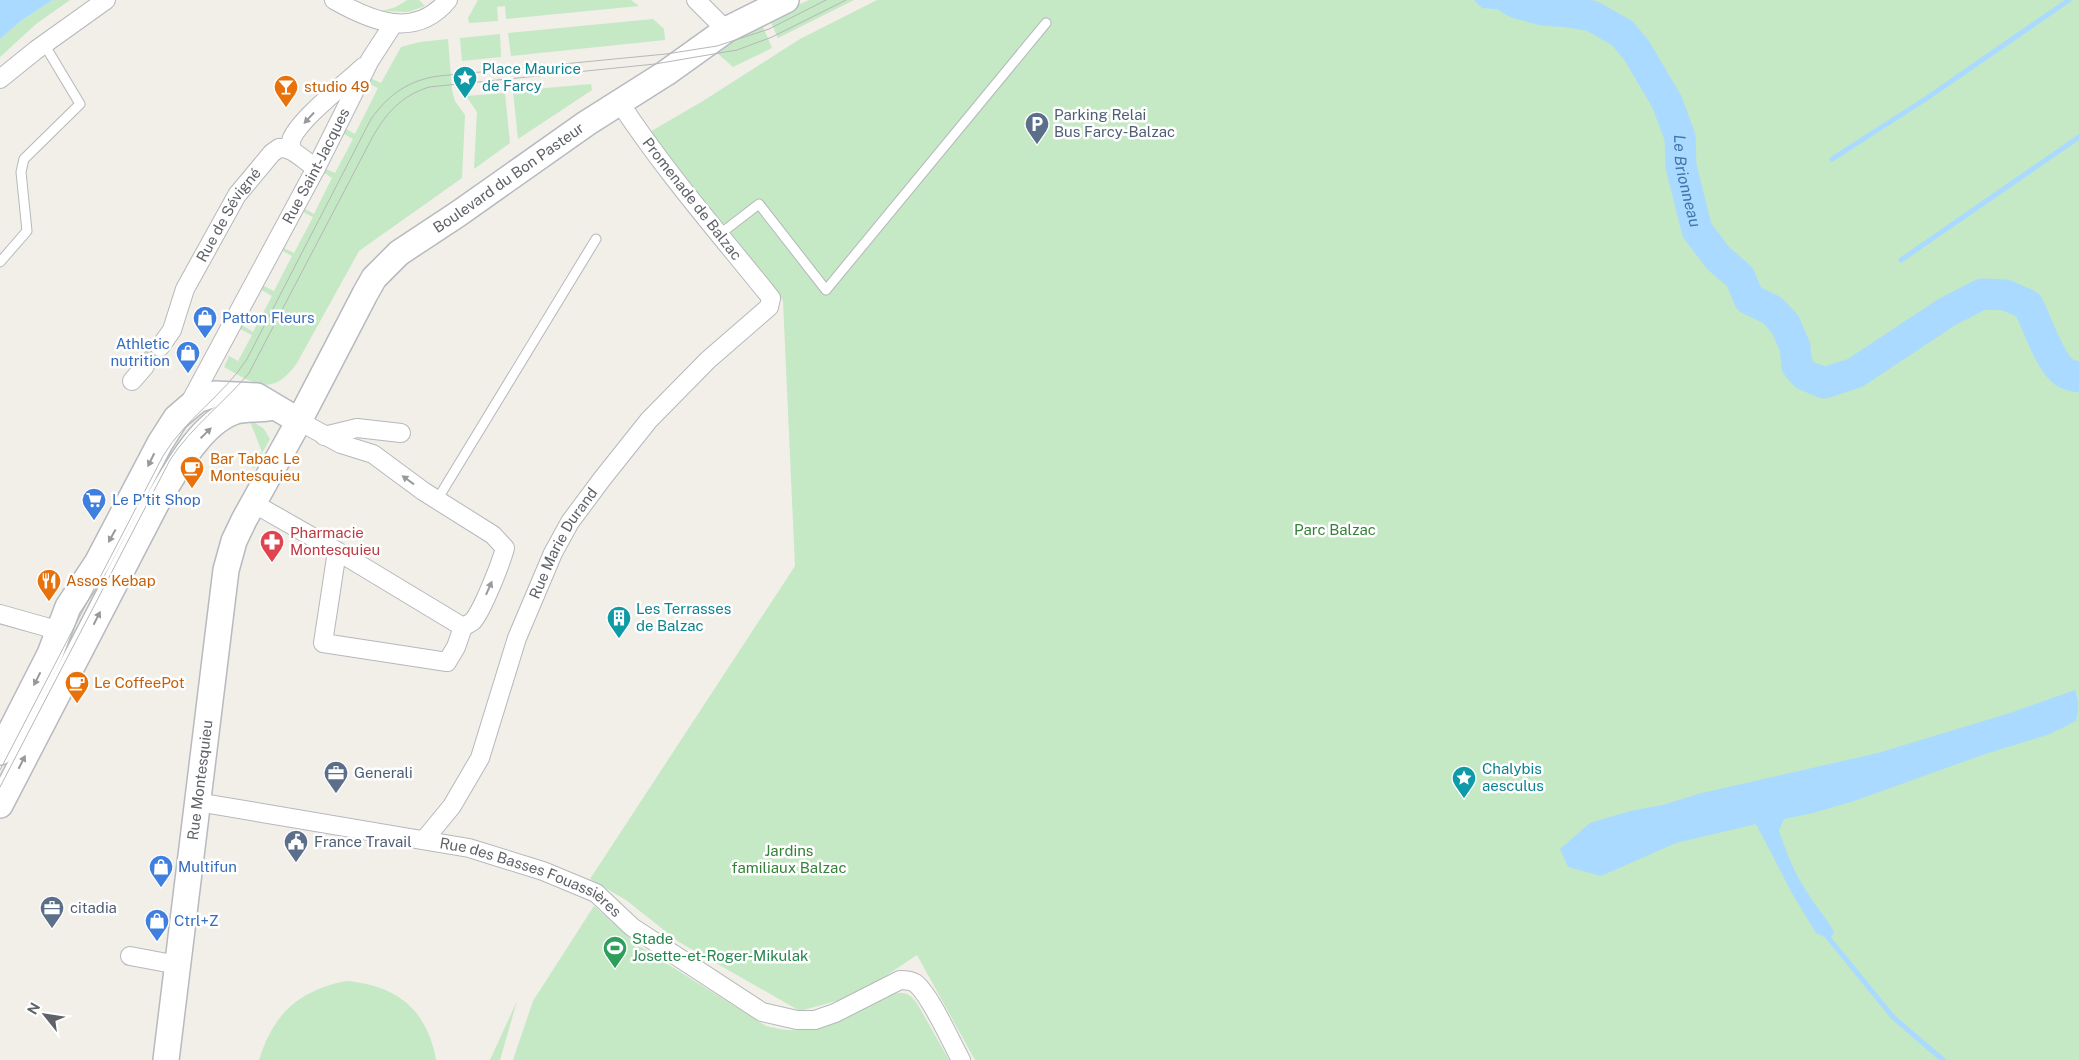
<svg xmlns="http://www.w3.org/2000/svg" width="2079" height="1060" viewBox="0 0 2079 1060" font-family="'Public Sans',sans-serif">
<style>
.green{fill:#c5e8c5}
.water{fill:#aadaff}
.lines{fill:none;stroke-linecap:round;stroke-linejoin:round}
.stream{stroke:#aadaff;stroke-width:5}
.river{stroke:#aadaff;stroke-width:31}
.street-tunnel{stroke:#ccccc8;stroke-width:18;stroke-dasharray:18 9;stroke-linecap:butt}
.lane-casing{stroke:#b5b8bc;stroke-width:11}
.street-casing{stroke:#b5b8bc;stroke-width:20}
.secondary-casing{stroke:#b6babf;stroke-width:28}
.lane{stroke:#fff;stroke-width:9}
.street{stroke:#fff;stroke-width:18}
.secondary{stroke:#fff;stroke-width:25}
.tram{stroke:#b6b7b8;stroke-width:1}
.oneway{fill:#979a9d}
.labels{text-anchor:middle;stroke-width:5;stroke-linejoin:round;paint-order:stroke}
.culture-label{font-size:15px;fill:#0d838f;stroke:#fff;text-anchor:start}
.food-label{font-size:15px;fill:#c56008;stroke:#fff;text-anchor:start}
.service-label{font-size:15px;fill:#4e5e75;stroke:#fff;text-anchor:start}
.street-label{font-size:15px;fill:#5f6368;stroke:#fff}
.shop-label{font-size:15px;fill:#366cbe;stroke:#fff;text-anchor:start}
.park-label{font-size:15px;fill:#348238;stroke:#fff}
.health-label{font-size:15px;fill:#be3a42;stroke:#fff;text-anchor:start}
.leisure-label{font-size:15px;fill:#27864d;stroke:#fff;text-anchor:start}
.water-label{font-size:16px;font-style:italic;fill:#4174aa;stroke:#fff}
</style>
<rect width="100%" height="100%" fill="#f1efe8"/>
<g class="green">
<polygon points="53,0 70,0 36,24 0,57 0,39 22,20"/>
<polygon points="407,0 419,0 425,6 408,12 382,11 396,7"/>
<polygon points="478,0 631,0 639,6 506,19 505,6 497,7 498,21 469,23 468,18"/>
<polygon points="809,0 854,0 778,38 769,18"/>
<polygon points="877,0 2079,0 2079,1060 975,1060 917,955 857,995 800,1011 679,942 626,900 590,879 795,566 783,301 776,289 648,133 703,101 800,39"/>
<polygon points="653,19 664,29 665,40 511,56 508,33"/>
<polygon points="763,27 772,48 733,67 715,51 732,39"/>
<polygon points="500,34 501,57 462,61 460,38"/>
<path d="M 448,39 L 452,90 L 455,101 L 465,115 L 462,178 L 359,251 L 297,363 C 273,398 254,384 224,367 L 229,356 L 238,361 L 252,335 L 240,329 L 242,325 L 253,332 L 272,296 L 260,289 L 262,285 L 274,291 L 292,256 L 281,250 L 282,247 L 294,253 L 313,217 L 301,211 L 303,208 L 314,214 L 332,178 L 321,171 L 324,168 L 335,173 L 353,139 L 342,133 L 344,128 L 355,134 L 378,88 L 368,83 L 370,78 L 381,83 L 401,47 L 420,42 Z"/>
<polygon points="591,84 592,90 518,139 513,91"/>
<polygon points="505,93 510,143 474,169 477,112 466,96"/>
<polygon points="249,419 264,429 270,439 253,469 249,457 262,452"/>
<path d="M 594,906 L 639,946 L 766,1026 C 808,1038 835,1022 872,1004 C 880,1000 891,993 900,993 C 909,992 914,999 918,1005 L 949,1060 L 513,1060 L 533,1001 Z"/>
<path d="M 346,981 C 396,985 427,1009 436,1060 L 259,1060 C 274,1013 298,991 346,981 Z"/>
<polygon points="517,1001 500,1060 490,1060"/>
</g>
<g class="water">
<polygon points="0,0 53,0 22,20 0,39"/>
<polygon points="1474,0 1530,0 1507,10 1482,8"/>
<path d="M 2075,690 C 2079,701 2079,709 2076,721 L 2050,734 L 1985,754 L 1854,801 L 1813,813 L 1784,819 L 1779,831 C 1786,851 1794,872 1805,889 C 1814,904 1826,917 1834,932 L 1830,940 L 1816,933 L 1793,895 L 1756,824 L 1676,843 L 1601,876 L 1568,867 L 1560,849 L 1590,823 L 1630,811 L 1663,805 L 1698,794 L 1878,753 L 2010,713 Z"/>
</g>
<g class="lines">
<g class="stream">
<polyline points="1832,159 1924,100 2069,0"/>
<polyline points="1901,260 2079,137"/>
<polyline points="1826,935 1893,1017 1943,1060"/>
</g>
<path class="river" id="s1" d="M 1511,0 L 1517,3 L 1543,10 L 1569,12 L 1592,16 L 1622,33 L 1637,51 L 1667,102 L 1680,137 L 1681,166 L 1697,230 L 1718,258 L 1740,277 L 1749,299 L 1772,310 L 1785,324 L 1795,347 L 1797,366 L 1805,375 L 1824,383 L 1855,373 L 1947,312 L 1982,294 L 2006,295 L 2028,305 C 2037,322 2049,361 2064,372 C 2067,375 2075,376 2079,377"/>
<polyline class="street-tunnel" points="145,366 160,347"/>
<defs>
<g id="lane">
<polyline points="720,234 759,204 826,290 1046,23"/>
<polyline points="0,262 27,231 21,172 24,159 80,104 44,44"/>
<polyline points="437,500 596,239"/>
</g>
<g id="street">
<path d="M 334,0 C 371,21 415,40 448,0"/>
<polyline points="696,0 726,30"/>
<polyline points="0,79 36,50 106,0"/>
<path d="M 292,149 C 291,145 290,142 292,138 C 302,117 345,84 363,67"/>
<path id="s2" d="M 160,347 L 172,330 L 185,289 L 237,195 L 272,153 L 279,148 C 293,147 304,161 316,168"/>
<polyline points="132,381 145,366"/>
<path id="s3" d="M 188,406 L 316,168 L 370,60 L 394,23"/>
<path d="M 299,421 L 341,444 L 373,454 L 423,491 L 493,535 L 505,548 C 501,563 483,609 473,621 C 471,623 466,625 463,627"/>
<polyline points="324,436 357,428 401,433"/>
<polyline points="253,503 337,551 463,627 456,647 447,662 323,643 337,551"/>
<polyline points="0,614 46,627 57,633"/>
<path id="s4" d="M 197,802 L 469,848 L 543,871 L 596,893 L 632,927 L 762,1012 L 797,1020 L 815,1020 L 835,1013 L 900,980 C 905,980 910,980 915,983 C 930,994 951,1042 961,1060"/>
<path id="s5" d="M 424,840 L 452,806 L 480,758 L 517,638 L 553,553 L 570,522 L 602,479 L 649,420 L 708,360 L 769,307 L 771,298 L 767,293 C 717,231 664,170 620,103"/>
<polyline points="130,956 178,965"/>
</g>
<g id="secondary">
<polyline points="0,752 50,654 68,607 97,563 160,443 176,418 197,400 215,394 257,396 299,421"/>
<path d="M 0,805 L 156,504 C 174,474 199,425 233,412 C 244,408 256,410 268,408"/>
<path id="s6" d="M 166,1060 L 226,570 L 234,541 L 244,520 L 299,421 L 365,294 L 374,278 L 399,253 L 458,214 L 587,123 L 666,73 L 726,30 L 786,0"/>
</g>
</defs>
<use href="#lane" class="lane-casing"/>
<use href="#street" class="street-casing"/>
<use href="#secondary" class="secondary-casing"/>
<use href="#lane" class="lane"/>
<use href="#street" class="street"/>
<use href="#secondary" class="secondary"/>
<g class="tram">
<path d="M 0,770 L 163,456 C 185,419 224,395 247,359 L 371,119 C 389,94 409,80 439,76 L 666,54 L 717,46 L 769,29 L 826,0"/>
<path d="M 0,787 L 170,460 C 191,427 224,403 249,373 L 372,138 C 386,113 401,96 429,87 L 655,64 L 737,50 L 772,37 L 846,0"/>
</g>
</g>
<defs><path id="oneway-solid" d="M-6-.8H1V-3.2L6.5 0L1 3.2V.8H-6Z" transform="scale(1.25)"/></defs>
<g class="oneway">
<use href="#oneway-solid" transform="translate(309 118) rotate(133)"/>
<use href="#oneway-solid" transform="translate(206 433) rotate(-44)"/>
<use href="#oneway-solid" transform="translate(151 460) rotate(116)"/>
<use href="#oneway-solid" transform="translate(408 480) rotate(-144)"/>
<use href="#oneway-solid" transform="translate(112 536) rotate(119)"/>
<use href="#oneway-solid" transform="translate(489 588) rotate(-66)"/>
<use href="#oneway-solid" transform="translate(97 618) rotate(-63)"/>
<use href="#oneway-solid" transform="translate(37 679) rotate(117)"/>
<use href="#oneway-solid" transform="translate(22 762) rotate(-63)"/>
</g>
<defs>
<symbol id="sight-pin" viewBox="-11 -11 22 30"><path d="M0 17L-7.5 6A9.5 9.5 0 1 1 7.5 6Z" fill="#0f9aa8" stroke="#fff"/><path d="M0-6L1.8-2.2L6-1.7L2.9 1.2L3.7 5.4L0 3.3L-3.7 5.4L-2.9 1.2L-6-1.7L-1.8-2.2Z" fill="#fff"/></symbol>
<symbol id="bar-pin" viewBox="-11 -11 22 30"><path d="M0 17L-7.5 6A9.5 9.5 0 1 1 7.5 6Z" fill="#e8710a" stroke="#fff"/><path d="M-6-5H6L.8 .8V4.5H3.5V6h-7V4.5H-.8V.8Z" fill="#fff"/></symbol>
<symbol id="parking-pin" viewBox="-11 -11 22 30"><path d="M0 17L-7.5 6A9.5 9.5 0 1 1 7.5 6Z" fill="#5c6f8a" stroke="#fff"/><path d="M-3.5-5.5H1a3.5 3.5 0 0 1 0 7H-1V5.5H-3.5ZM-1-3.4V-.6H.8a1.4 1.4 0 0 0 0-2.8Z" fill="#fff"/></symbol>
<symbol id="shop-pin" viewBox="-11 -11 22 30"><path d="M0 17L-7.5 6A9.5 9.5 0 1 1 7.5 6Z" fill="#3f7fe0" stroke="#fff"/><path d="M-5-2.5h2.3a2.7 3.5 0 0 1 5.4 0H5L5.5 6h-11ZM-1.5-2.5h3a1.5 2.3 0 0 0-3 0Z" fill="#fff"/></symbol>
<symbol id="cafe-pin" viewBox="-11 -11 22 30"><path d="M0 17L-7.5 6A9.5 9.5 0 1 1 7.5 6Z" fill="#e8710a" stroke="#fff"/><path d="M-5.5-4.5H6V0H3Q3 3.5 0 3.5H-2.5Q-5.5 3.5-5.5 0ZM3-3.2v2h1.7v-2ZM-6 4.5H4V6H-6Z" fill="#fff"/></symbol>
<symbol id="supermarket-pin" viewBox="-11 -11 22 30"><path d="M0 17L-7.5 6A9.5 9.5 0 1 1 7.5 6Z" fill="#3f7fe0" stroke="#fff"/><path d="M-6-5.5h2.5l.6 2H6L4.5 2H-2.5L-4.4-4H-6ZM-1.5 3.2a1.3 1.3 0 1 0 .1 0ZM3 3.2a1.3 1.3 0 1 0 .1 0Z" fill="#fff"/></symbol>
<symbol id="pharmacy-pin" viewBox="-11 -11 22 30"><path d="M0 17L-7.5 6A9.5 9.5 0 1 1 7.5 6Z" fill="#e0444e" stroke="#fff"/><path d="M-2-6h4v4h4v4h-4v4h-4v-4h-4v-4h4Z" fill="#fff"/></symbol>
<symbol id="restaurant-pin" viewBox="-11 -11 22 30"><path d="M0 17L-7.5 6A9.5 9.5 0 1 1 7.5 6Z" fill="#e8710a" stroke="#fff"/><path d="M-5-6h1v4h1v-4h1v4h1v-4h1v5L-1.5 .5V6h-2V.5L-5-1ZM5-6V6H3V1.5H1.5Q1.5-4 5-6Z" fill="#fff"/></symbol>
<symbol id="building-pin" viewBox="-11 -11 22 30"><path d="M0 17L-7.5 6A9.5 9.5 0 1 1 7.5 6Z" fill="#0f9aa8" stroke="#fff"/><path d="M-4-6H4V6H1V3H-1V6H-4ZM-2.5-4.3h1.7v1.8h-1.7ZM.8-4.3h1.7v1.8H.8ZM-2.5-1h1.7V.8h-1.7ZM.8-1h1.7V.8H.8Z" fill="#fff"/></symbol>
<symbol id="office-pin" viewBox="-11 -11 22 30"><path d="M0 17L-7.5 6A9.5 9.5 0 1 1 7.5 6Z" fill="#5c6f8a" stroke="#fff"/><path d="M-6-3h4V-5.5h4V-3h4V5H-6ZM-1-4.5V-3h2v-1.5ZM-6 0V1H6V0Z" fill="#fff"/></symbol>
<symbol id="civic-pin" viewBox="-11 -11 22 30"><path d="M0 17L-7.5 6A9.5 9.5 0 1 1 7.5 6Z" fill="#5c6f8a" stroke="#fff"/><path d="M-.6-6.5H3V-4.5H.6V-3L4-1V1h2V6H-6V1h2V-1L-.6-3ZM-1.2 2.5V6h2.4V2.5Z" fill="#fff"/></symbol>
<symbol id="stadium-pin" viewBox="-11 -11 22 30"><path d="M0 17L-7.5 6A9.5 9.5 0 1 1 7.5 6Z" fill="#2e9e5b" stroke="#fff"/><path d="M0-5a6.5 5 0 1 0 0 10a6.5 5 0 1 0 0-10ZM-3.5-1.8h7v3.6h-7Z" fill="#fff"/></symbol>
</defs>
<g fill-rule="evenodd">
<use href="#sight-pin" x="451" y="64" width="28" height="38"/>
<use href="#bar-pin" x="272" y="73" width="28" height="38"/>
<use href="#parking-pin" x="1023" y="110" width="28" height="38"/>
<use href="#shop-pin" x="191" y="304" width="28" height="38"/>
<use href="#shop-pin" x="174" y="339" width="28" height="38"/>
<use href="#cafe-pin" x="178" y="454" width="28" height="38"/>
<use href="#supermarket-pin" x="80" y="486" width="28" height="38"/>
<use href="#pharmacy-pin" x="258" y="528" width="28" height="38"/>
<use href="#restaurant-pin" x="35" y="567" width="28" height="38"/>
<use href="#building-pin" x="605" y="604" width="28" height="38"/>
<use href="#cafe-pin" x="63" y="669" width="28" height="38"/>
<use href="#office-pin" x="322" y="759" width="28" height="38"/>
<use href="#sight-pin" x="1450" y="764" width="28" height="38"/>
<use href="#civic-pin" x="282" y="828" width="28" height="38"/>
<use href="#shop-pin" x="147" y="853" width="28" height="38"/>
<use href="#office-pin" x="38" y="894" width="28" height="38"/>
<use href="#shop-pin" x="143" y="907" width="28" height="38"/>
<use href="#stadium-pin" x="601" y="934" width="28" height="38"/>
</g>
<g class="labels">
<g class="culture-label">
<text x="482" y="74">Place Maurice<tspan x="482" dy="17">de Farcy</tspan></text>
<text x="636" y="614">Les Terrasses<tspan x="636" dy="17">de Balzac</tspan></text>
<text x="1482" y="774">Chalybis<tspan x="1482" dy="17">aesculus</tspan></text>
</g>
<g class="food-label">
<text x="304" y="92">studio 49</text>
<text x="210" y="464">Bar Tabac Le<tspan x="210" dy="17">Montesquieu</tspan></text>
<text x="66" y="586">Assos Kebap</text>
<text x="94" y="688">Le CoffeePot</text>
</g>
<g class="service-label">
<text x="1054" y="120">Parking Relai<tspan x="1054" dy="17">Bus Farcy-Balzac</tspan></text>
<text x="354" y="778">Generali</text>
<text x="314" y="847">France Travail</text>
<text x="70" y="913">citadia</text>
</g>
<g class="street-label">
<text dy="5" stroke="none"><textPath href="#s3" startOffset="272">Rue Saint-Jacques</textPath></text>
<text dy="5" stroke="none"><textPath href="#s6" startOffset="990">Boulevard du Bon Pasteur</textPath></text>
<text transform="translate(692 199) rotate(52)" y="5">Promenade de Balzac</text>
<text dy="5" stroke="none"><textPath href="#s2" startOffset="150">Rue de Sévigné</textPath></text>
<text dy="5" stroke="none"><textPath href="#s5" startOffset="331">Rue Marie Durand</textPath></text>
<text dy="5" stroke="none"><textPath href="#s6" startOffset="282">Rue Montesquieu</textPath></text>
<text dy="5" stroke="none"><textPath href="#s4" startOffset="344">Rue des Basses Fouassières</textPath></text>
</g>
<g class="shop-label">
<text x="222" y="323">Patton Fleurs</text>
<text x="170" y="349" text-anchor="end">Athletic<tspan x="170" dy="17">nutrition</tspan></text>
<text x="112" y="505">Le P'tit Shop</text>
<text x="178" y="872">Multifun</text>
<text x="174" y="926">Ctrl+Z</text>
</g>
<g class="park-label">
<text x="1335" y="535">Parc Balzac</text>
<text x="789" y="856">Jardins<tspan x="789" dy="17">familiaux Balzac</tspan></text>
</g>
<g class="health-label">
<text x="290" y="538">Pharmacie<tspan x="290" dy="17">Montesquieu</tspan></text>
</g>
<g class="leisure-label">
<text x="632" y="944">Stade<tspan x="632" dy="17">Josette-et-Roger-Mikulak</tspan></text>
</g>
<g class="water-label">
<text dy="6" stroke="none"><textPath href="#s1" startOffset="282">Le Brionneau</textPath></text>
</g>
</g>
<g transform="translate(45 1015) rotate(300)" stroke="#ffffff" stroke-width="4" paint-order="stroke">
<path d="M0-4L9 19L0 12L-9 19Z" fill="#5f6368"/>
<text y="-8" font-size="14" font-weight="bold" text-anchor="middle" fill="#5f6368">N</text>
</g>
</svg>
